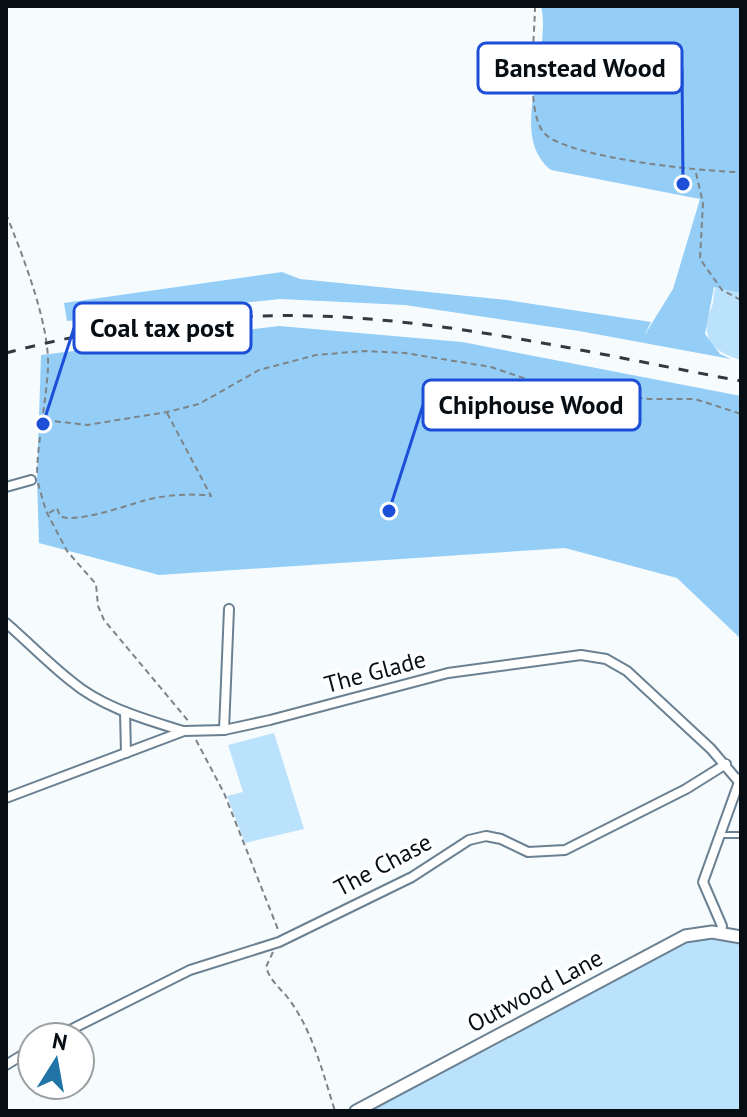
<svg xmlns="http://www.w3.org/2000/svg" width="747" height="1117" viewBox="0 0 747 1117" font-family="'PT Sans',sans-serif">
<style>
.green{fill:#bbe2fd}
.forest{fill:#94cef7}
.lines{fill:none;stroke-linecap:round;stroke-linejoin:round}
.service-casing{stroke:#6b8192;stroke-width:8}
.minor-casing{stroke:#6b8192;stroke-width:12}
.secondary-casing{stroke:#6b8192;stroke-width:15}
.path{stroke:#7d8488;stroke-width:2;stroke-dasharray:6 4;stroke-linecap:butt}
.service{stroke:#fff;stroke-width:4}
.minor{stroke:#fff;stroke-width:8}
.secondary{stroke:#fff;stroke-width:11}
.rail{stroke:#32393f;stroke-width:3;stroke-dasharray:10 10;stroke-linecap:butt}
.labels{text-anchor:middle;stroke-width:7;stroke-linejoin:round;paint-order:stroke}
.street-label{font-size:24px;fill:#060e14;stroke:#fff}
.leader{fill:none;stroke:#1d4ed8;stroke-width:3}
.callout-dot{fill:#1d4ed8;stroke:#fff;stroke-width:3}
.callout{fill:#fff;stroke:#1d4ed8;stroke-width:3}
.callout-label{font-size:26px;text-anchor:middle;font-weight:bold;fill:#060e14}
</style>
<rect width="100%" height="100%" fill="#f6fbfe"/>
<g class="green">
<path d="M 717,285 L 741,293 L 741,360 C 713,352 699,338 711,309 C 715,301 712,292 717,285 Z"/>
<polygon points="274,733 304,829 245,843 227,796 243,792 228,745"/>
<polygon points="707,939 741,944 741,1111 357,1111 489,1049 686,941"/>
</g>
<g class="forest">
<path d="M 541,6 L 741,6 L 741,293 L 714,287 L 705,334 L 720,354 L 731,359 L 579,331 L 405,305 L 280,299 L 67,321 L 64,303 L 282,272 L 300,279 L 507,300 L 651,322 L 644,336 L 673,289 L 700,199 L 551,170 C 506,134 553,56 541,6 Z"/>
<polygon points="279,326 462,342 741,396 741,639 677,578 565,548 159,575 39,543 37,479 41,355"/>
</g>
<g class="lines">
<defs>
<g id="service">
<polyline points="721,835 741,835"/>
<polyline points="80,1068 81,1070"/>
</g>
<g id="minor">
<polyline points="6,487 31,480"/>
<path d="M 6,623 C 28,642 48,663 71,681 C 103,708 145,719 183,731"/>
<polyline points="125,712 126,753"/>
<polyline points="224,730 229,609"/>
<polyline points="6,798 184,731 224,730 270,720 448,673 581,655 606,659 627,671 711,749 739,782 741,778"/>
<polyline points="720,933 722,926 703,882 739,782"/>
<polyline points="56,1037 190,970 279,942 412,877 469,840 486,836 501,839 528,852 565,850 686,789 726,764"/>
<polyline points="6,1065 32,1049"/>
</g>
<polyline id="secondary" points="356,1111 685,936 712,932 741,937"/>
</defs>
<use href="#service" class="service-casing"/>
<use href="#minor" class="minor-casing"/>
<use href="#secondary" class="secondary-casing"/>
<g class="path">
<path d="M 535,6 C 535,35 525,111 544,133 C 567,158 705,172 741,172"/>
<polyline points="696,173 703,203 700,259 722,290 741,300"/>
<path d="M 6,214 C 23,256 50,325 48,368 C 46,403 38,438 37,473"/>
<polyline points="45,420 87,425 167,412 199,404 259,370 316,355 364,351 405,353 491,367 544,385 649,399 695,399 741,414"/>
<polyline points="38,483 46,511 67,551 96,584 98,606 104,620 190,723"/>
<path d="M 49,513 L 57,508 L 60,516 C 74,524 125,506 143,501 C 163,495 191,493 211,496 L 167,413"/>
<polyline points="196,740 224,793 279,932"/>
<path d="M 273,952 L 266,967 C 271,983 282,989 291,1002 C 314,1035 323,1074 335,1111"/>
</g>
<use href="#service" class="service"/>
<use href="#minor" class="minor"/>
<use href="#secondary" class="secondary"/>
<path class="rail" d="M 6,353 C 126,321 257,308 381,320 C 501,331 622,359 741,381"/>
</g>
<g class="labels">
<g class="street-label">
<text transform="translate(375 672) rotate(-15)" y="8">The Glade</text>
<text transform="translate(383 865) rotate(-28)" y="8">The Chase</text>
<text transform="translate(535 991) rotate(-28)" y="8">Outwood Lane</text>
</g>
</g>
<path class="leader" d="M683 184L682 68M43 424L74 328M389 511L423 405"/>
<g class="callout-dot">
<circle cx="683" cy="184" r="8"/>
<circle cx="43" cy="424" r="8"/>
<circle cx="389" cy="511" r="8"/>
</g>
<g class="callout">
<rect x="478" y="43" width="204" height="50" rx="8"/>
<rect x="74" y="303" width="177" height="50" rx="8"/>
<rect x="423" y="380" width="217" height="50" rx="8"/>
</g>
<g class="callout-label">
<text x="580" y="77">Banstead Wood</text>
<text x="162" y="337">Coal tax post</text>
<text x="531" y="414">Chiphouse Wood</text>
</g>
<rect width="747" height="1117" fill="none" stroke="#060e14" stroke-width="16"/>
<g transform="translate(56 1061) rotate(11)"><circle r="38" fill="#ffffff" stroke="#9b9fa1" stroke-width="2"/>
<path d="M0-6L14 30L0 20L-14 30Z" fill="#2175a6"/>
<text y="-12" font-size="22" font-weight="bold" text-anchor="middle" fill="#060e14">N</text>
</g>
</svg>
